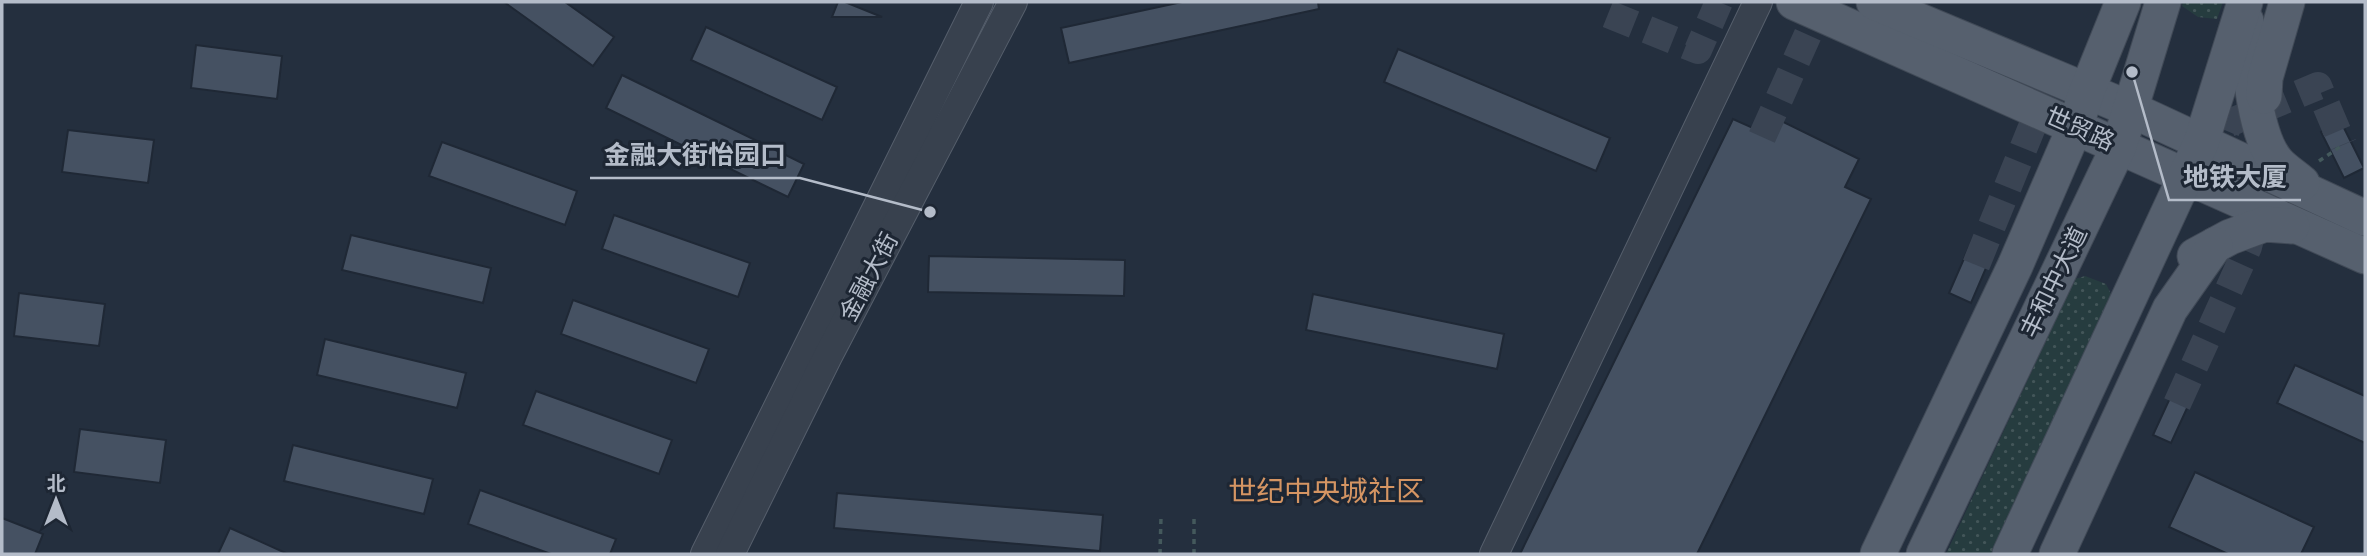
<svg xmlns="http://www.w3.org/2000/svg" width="2367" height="556" viewBox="0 0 2367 556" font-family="'Archivo Narrow','Noto Sans SC',sans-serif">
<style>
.park{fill:url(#park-dots)}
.building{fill:#455162;stroke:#1f2835;stroke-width:2}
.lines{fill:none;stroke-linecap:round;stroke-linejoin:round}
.minor-tunnel{stroke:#3a4453;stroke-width:28;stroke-dasharray:28 14;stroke-linecap:butt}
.minor-casing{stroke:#565f6c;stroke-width:30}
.major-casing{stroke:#414a57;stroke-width:37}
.path{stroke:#44595c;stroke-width:3.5;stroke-dasharray:5 5;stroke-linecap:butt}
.minor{stroke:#38414e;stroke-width:28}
.major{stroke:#56606e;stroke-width:35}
.labels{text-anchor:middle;stroke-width:6;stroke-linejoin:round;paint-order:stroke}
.street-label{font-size:24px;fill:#b4bcc9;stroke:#1d2633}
.quarter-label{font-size:28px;fill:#d59563;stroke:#1d2633}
.leader{fill:none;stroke:#b4bcc9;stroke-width:2.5}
.callout-dot{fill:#b4bcc9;stroke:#1d2633;stroke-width:2.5}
.callout-label{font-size:26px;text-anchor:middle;font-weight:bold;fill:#b4bcc9;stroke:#1d2633;stroke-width:6;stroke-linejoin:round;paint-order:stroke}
</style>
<defs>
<pattern id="park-dots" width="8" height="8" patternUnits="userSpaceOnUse" patternTransform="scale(1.75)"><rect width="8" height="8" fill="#263c3f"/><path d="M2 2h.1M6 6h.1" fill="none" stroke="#435659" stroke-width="1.8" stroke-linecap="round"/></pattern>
</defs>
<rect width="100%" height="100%" fill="#242f3e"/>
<g class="park">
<polygon points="2183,2 2223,2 2217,19 2198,17 2182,6"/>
<polygon points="2085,276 2106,284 2113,298 1992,554 1946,554 2075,279"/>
</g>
<g class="building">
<polygon points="504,2 565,2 614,37 593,66"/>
<polygon points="838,2 845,2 882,17 832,17"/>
<polygon points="1182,2 1318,2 1319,9 1069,63 1061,28"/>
<polygon points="706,27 837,87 822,120 691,60"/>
<polygon points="196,45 282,56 277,99 191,88"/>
<polygon points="1398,49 1610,138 1596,171 1384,82"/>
<polygon points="622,75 804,164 788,197 606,108"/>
<polygon points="1763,112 1859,159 1845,187 1871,199 1697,554 1520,554 1733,119 1755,129"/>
<polygon points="2341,122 2364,168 2344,178 2321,132"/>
<polygon points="68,130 154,140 148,183 62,172"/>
<polygon points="442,142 577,191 565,225 429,176"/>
<polygon points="614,215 750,263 738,297 602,249"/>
<polygon points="351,235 491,268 483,303 342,270"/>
<polygon points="1973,238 1995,247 1971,303 1949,293"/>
<polygon points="929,256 1125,260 1124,296 928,292"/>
<polygon points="19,293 105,304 99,346 14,336"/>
<polygon points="1313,294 1504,334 1497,369 1306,330"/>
<polygon points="573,300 709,349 696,383 561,334"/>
<polygon points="325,339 466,373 457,408 317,375"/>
<polygon points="2295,365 2365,396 2365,443 2277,403"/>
<polygon points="2176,385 2194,393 2171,443 2153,435"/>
<polygon points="536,391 672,440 659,474 523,425"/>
<polygon points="80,429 166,440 160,483 74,472"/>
<polygon points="293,445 433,479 424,514 284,481"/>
<polygon points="2195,472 2314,527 2301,554 2228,554 2169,527"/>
<polygon points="480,490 616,539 610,554 551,554 468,524"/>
<polygon points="837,493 1103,515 1100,551 834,528"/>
<polygon points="2,518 43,534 35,554 2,554"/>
<polygon points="230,528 288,554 218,554"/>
</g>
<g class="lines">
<g class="minor-tunnel">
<polyline points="1608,14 1698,50 1719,2"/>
<polyline points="1762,137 1822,3"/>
<polyline points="2209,169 2229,123 2318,86 2343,145"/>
<polyline points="1976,265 2043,100"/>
<polyline points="2177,404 2248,247 2256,214"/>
</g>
<defs>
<g id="minor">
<polyline points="705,554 979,2"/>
<polyline points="730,554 828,356 1013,2"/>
<polyline points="1494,554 1758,2"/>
</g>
<g id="major">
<polyline points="1794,2 2365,256"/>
<polyline points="1874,2 2130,109 2365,218"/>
<path d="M 2246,21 C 2249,57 2253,134 2277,162 C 2284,170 2294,176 2302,183"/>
<polyline points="2264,96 2265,78 2287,2"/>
<polyline points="2195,256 2230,237 2265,224 2292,226"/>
<polyline points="1878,554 2015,266 2075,127 2087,91 2123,2"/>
<polyline points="1924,554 2119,146 2163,2"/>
<polyline points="2010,554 2201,143 2245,2"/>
<polyline points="2057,554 2170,309 2215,245"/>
</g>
</defs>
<use href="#minor" class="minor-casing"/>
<use href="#major" class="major-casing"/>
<g class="path">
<polyline points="2319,161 2343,145"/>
<polyline points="1160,554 1161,517"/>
<polyline points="1194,554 1194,518"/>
</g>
<use href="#minor" class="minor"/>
<use href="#major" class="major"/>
</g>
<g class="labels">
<g class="street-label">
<text transform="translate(2080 129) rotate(24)" y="8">世贸路</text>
<text transform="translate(869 277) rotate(-62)" y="8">金融大街</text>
<text transform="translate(2054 282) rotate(-64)" y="8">丰和中大道</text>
</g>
<g class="quarter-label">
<text x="1326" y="501">世纪中央城社区</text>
</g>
</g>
<path class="leader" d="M930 212L800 178H590M2132 72L2169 200H2301"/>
<g class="callout-dot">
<circle cx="930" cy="212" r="7"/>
<circle cx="2132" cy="72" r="7"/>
</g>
<g class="callout-label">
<text x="695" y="164">金融大街怡园口</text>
<text x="2235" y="186">地铁大厦</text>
</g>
<rect width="2367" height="556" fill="none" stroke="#b4bcc9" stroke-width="7"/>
<g transform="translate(56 500)" stroke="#1d2633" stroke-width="5" paint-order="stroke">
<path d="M0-5L12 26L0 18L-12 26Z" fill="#b4bcc9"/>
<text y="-10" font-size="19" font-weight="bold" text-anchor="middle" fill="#b4bcc9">北</text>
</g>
</svg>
